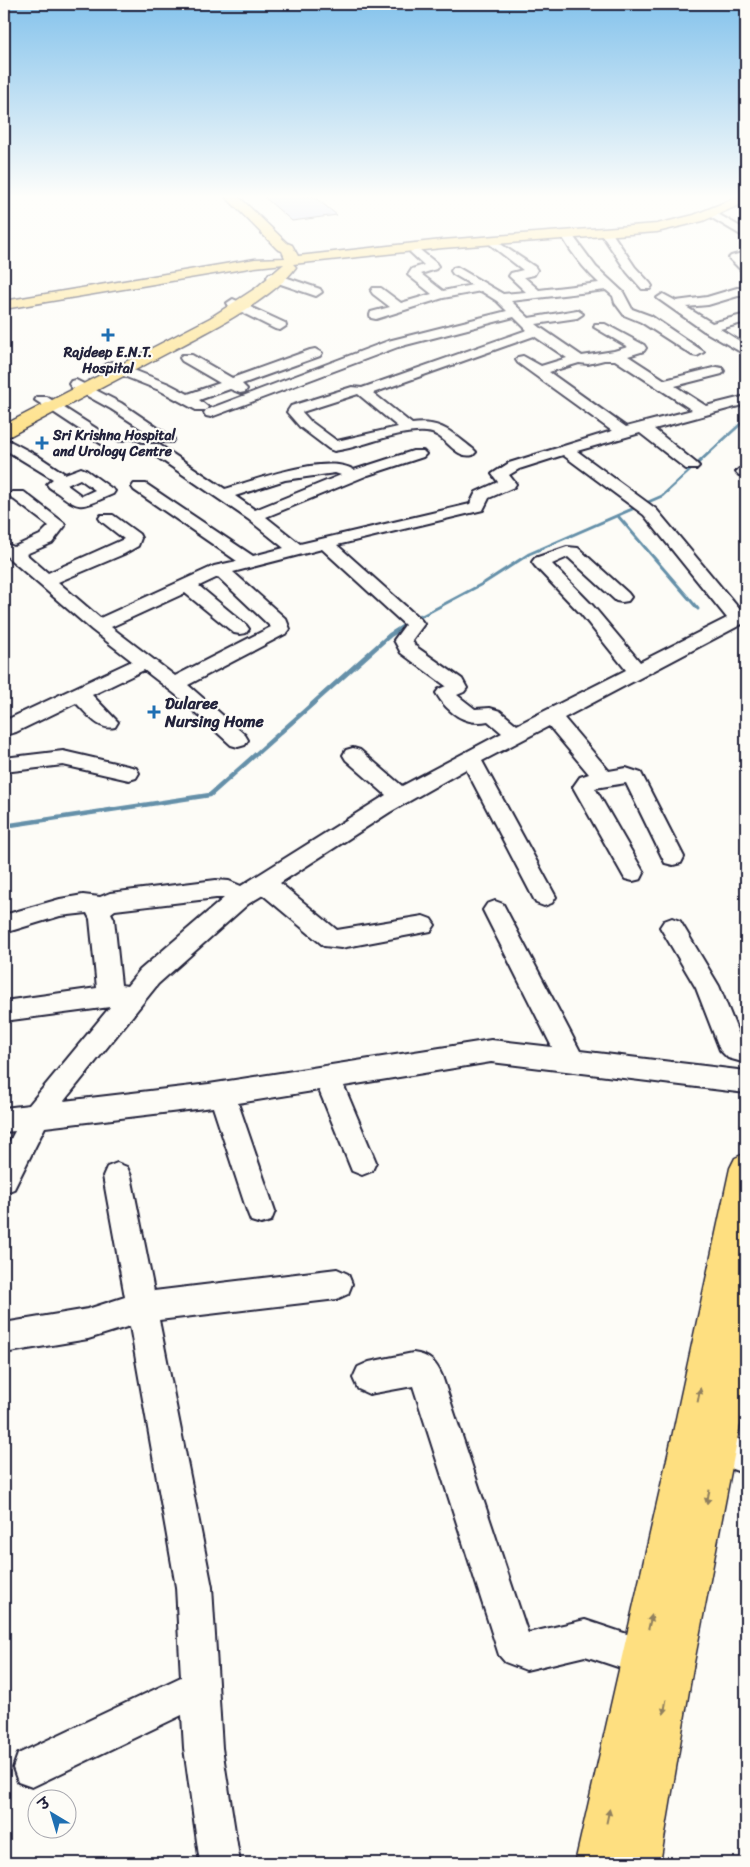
<svg xmlns="http://www.w3.org/2000/svg" width="750" height="1867" viewBox="0 0 750 1867" font-family="Sriracha,'Playpen Sans Deva',sans-serif">
<style>
.lines{fill:none;stroke-linecap:round;stroke-linejoin:round}
.stream-far1{stroke:#6590a9;stroke-width:3}
.stream{stroke:#6590a9;stroke-width:4.5}
.building{fill:#c4cbfd;stroke:#22223b}
.minor-casing{stroke:#22223b;stroke-width:4}
.major-casing{stroke:#22223b;stroke-width:3}
.minor{fill:#fdfcf7;fill-rule:evenodd}
.major{fill:#fedf80;fill-rule:evenodd}
.oneway{fill:#90805e}
.poi-dot{fill:#1f6fb2;stroke:#fdfcf7;stroke-width:2}
.labels{text-anchor:middle;stroke-width:4.5;stroke-linejoin:round;paint-order:stroke}
.far-poi-label{font-size:14px;font-weight:bold;fill:#22223b;stroke:#fdfcf7}
.poi-label{font-size:16px;font-weight:bold;fill:#22223b;stroke:#fdfcf7;text-anchor:start}
</style>
<rect width="100%" height="100%" fill="#fdfcf7"/>
<filter id="ink" filterUnits="userSpaceOnUse"><feTurbulence type="fractalNoise" baseFrequency=".02" numOctaves="2"/><feDisplacementMap in="SourceGraphic" scale="10" xChannelSelector="R" yChannelSelector="G"/><feConvolveMatrix kernelMatrix="1 2 1 2 8 2 1 2 1" color-interpolation-filters="sRGB"/></filter>
<g filter="url(#ink)">
<g class="lines">
<g class="stream-far1">
<polyline points="618,516 698,609"/>
<polyline points="418,618 484,583 529,554 662,496 746,419"/>
</g>
<polyline class="stream" points="4,826 210,795 390,635 420,616"/>
</g>
<polygon class="building" points="263,196 313,196 337,215 292,221"/>
<g class="lines">
<defs>
<g id="minor">
<polygon points="716,213 746,230 746,238 712,218 711,216 712,214"/>
<polygon points="608,232 612,233 635,267 650,283 652,286 650,289 642,289 627,272 602,235"/>
<path d="M 569,235 L 573,236 L 596,267 L 623,292 L 632,309 L 651,316 L 704,352 L 697,356 L 692,355 L 641,322 L 624,315 L 615,303 L 613,296 L 606,290 L 511,301 L 529,318 L 577,310 L 583,314 L 577,318 L 536,324 L 541,328 L 582,356 L 614,351 L 628,347 L 594,327 L 595,324 L 605,324 L 644,345 L 646,348 L 644,351 L 628,356 L 665,380 L 717,367 L 722,368 L 724,371 L 722,374 L 675,386 L 706,406 L 746,396 L 746,404 L 654,429 L 696,463 L 699,466 L 696,469 L 686,469 L 640,433 L 577,451 L 656,509 L 741,611 L 746,610 L 746,622 L 564,718 L 609,771 L 626,768 L 641,773 L 684,857 L 681,863 L 673,865 L 665,863 L 626,783 L 595,788 L 644,873 L 641,879 L 633,881 L 625,879 L 573,787 L 580,777 L 589,774 L 549,726 L 482,761 L 556,897 L 552,903 L 544,906 L 536,903 L 466,769 L 390,812 L 280,883 L 337,930 L 423,916 L 431,919 L 435,925 L 431,931 L 341,948 L 324,946 L 263,895 L 248,904 L 158,984 L 64,1101 L 209,1084 L 491,1040 L 552,1047 L 483,910 L 487,904 L 495,901 L 503,904 L 580,1051 L 746,1071 L 746,1093 L 491,1062 L 344,1086 L 376,1162 L 372,1171 L 362,1175 L 352,1171 L 319,1090 L 238,1103 L 275,1211 L 271,1221 L 261,1224 L 251,1221 L 247,1211 L 213,1107 L 45,1127 L 14,1189 L 4,1193 L 4,1152 L 15,1131 L 4,1132 L 4,1108 L 29,1105 L 110,1007 L 4,1021 L 4,1001 L 97,988 L 90,919 L 87,913 L 60,916 L 4,933 L 4,915 L 60,899 L 83,895 L 100,897 L 110,893 L 216,880 L 229,881 L 241,886 L 386,795 L 346,760 L 343,755 L 346,750 L 353,748 L 360,750 L 402,786 L 502,733 L 488,721 C 465,726 447,712 436,693 L 439,689 L 446,686 L 401,653 L 394,640 L 405,625 L 322,549 L 233,572 L 286,619 L 290,629 L 287,633 L 188,685 L 245,735 L 248,740 L 245,745 L 238,747 L 231,745 L 175,694 L 144,670 L 92,695 L 118,722 L 115,727 C 98,731 87,713 76,703 L 16,732 L 9,734 L 4,732 L 4,721 L 132,661 L 92,630 L 4,554 L 4,543 L 14,547 L 40,535 L 49,526 L 12,498 L 10,495 L 12,492 L 24,492 L 64,523 L 65,526 L 52,543 L 26,554 L 48,573 L 124,539 L 101,521 L 99,518 L 101,515 L 113,515 L 139,534 L 141,538 L 138,546 L 124,554 L 58,582 L 100,618 L 214,566 L 237,561 L 134,490 L 132,487 L 134,484 L 146,484 L 253,556 L 284,548 L 248,519 L 150,452 C 142,453 137,450 129,450 C 122,450 118,453 112,451 L 35,400 L 37,397 L 47,397 L 119,443 L 131,440 L 142,444 L 158,444 L 225,489 C 255,480 327,453 354,470 L 413,451 L 423,451 L 426,454 L 423,457 L 368,475 L 266,517 L 300,544 L 470,504 L 476,492 L 498,482 L 492,474 L 509,463 L 612,431 L 518,363 L 516,360 L 518,357 L 523,356 L 541,366 L 567,358 L 534,336 L 373,393 L 412,424 C 441,420 452,433 473,449 L 476,452 L 473,455 C 454,460 445,432 426,432 C 395,430 365,447 334,451 L 329,449 L 300,427 L 287,412 L 291,406 L 352,387 L 362,388 L 527,330 L 514,317 L 398,347 L 211,417 L 206,416 L 204,413 L 206,410 L 196,410 L 159,390 L 106,369 L 104,366 L 111,362 L 116,363 L 169,384 L 188,394 L 220,383 L 182,361 L 180,358 L 182,355 L 192,355 L 232,378 L 310,350 L 315,349 L 322,353 L 320,356 L 242,384 L 247,389 L 245,392 L 240,393 L 230,389 L 199,400 L 208,407 L 206,410 L 388,341 L 507,311 L 497,301 L 481,291 L 443,298 L 376,319 L 371,318 L 370,315 L 371,312 L 390,307 L 373,294 L 371,291 L 373,288 L 381,288 L 401,303 L 432,294 L 408,275 L 412,269 L 424,265 L 410,252 L 412,250 L 420,250 L 436,263 L 438,266 L 436,269 L 421,274 L 443,291 L 472,285 L 453,274 L 451,271 L 453,268 L 457,267 L 503,294 L 526,292 L 509,276 L 511,273 L 523,270 L 492,246 L 490,244 L 492,242 L 496,241 L 535,267 L 537,270 L 534,275 L 524,277 L 539,290 L 599,283 C 585,270 573,255 563,238 ZM 604,360 L 615,360 L 692,410 L 626,427 L 549,372 L 579,363 L 588,364 ZM 358,394 L 398,427 L 337,441 L 310,421 L 302,412 ZM 563,455 L 644,515 L 727,618 L 640,662 L 593,606 L 552,564 L 568,557 L 616,601 L 622,602 L 628,601 L 631,597 L 628,593 L 578,548 L 567,547 L 535,558 L 532,562 L 535,566 L 581,614 L 626,670 L 517,725 L 500,711 L 490,708 L 475,709 L 457,695 L 464,692 L 467,688 L 462,679 L 415,646 L 412,640 L 424,624 L 421,620 L 337,545 L 483,510 L 489,498 L 514,487 L 516,484 L 509,475 L 519,469 ZM 335,473 L 341,475 L 255,510 L 235,496 L 285,480 ZM 218,577 L 271,627 L 175,676 L 111,627 L 185,593 L 234,633 L 240,634 L 246,633 L 249,629 L 246,625 L 199,586 ZM 216,898 L 224,898 L 140,970 L 127,986 L 121,985 L 114,919 L 111,913 L 115,910 Z"/>
<polygon points="746,252 746,259 744,260 746,262 746,272 742,271 729,258 731,256"/>
<polygon points="273,273 320,289 322,292 316,296 269,280 267,277 269,274"/>
<polygon points="737,288 746,288 746,296 738,296 708,305 686,307 712,323 746,314 746,322 720,329 746,345 746,355 704,331 657,298 663,294 676,301 707,297"/>
<polygon points="233,299 285,323 286,326 280,330 275,329 229,306 227,303"/>
<polygon points="76,380 121,403 174,439 172,442 162,442 111,409 71,387 69,384 71,381"/>
<path d="M 4,438 L 38,456 L 65,474 L 81,468 L 86,470 L 115,491 L 113,494 C 76,510 82,510 49,487 L 47,484 L 53,479 L 4,449 ZM 80,479 L 95,490 L 82,496 L 67,485 Z"/>
<polygon points="746,466 746,476 739,475 736,472 739,469"/>
<polygon points="63,751 136,768 139,773 136,778 129,780 63,765 4,772 4,758"/>
<polygon points="672,918 680,921 719,986 739,1035 746,1041 746,1063 728,1058 720,1050 696,988 660,927 664,921"/>
<polygon points="117,1163 127,1167 131,1176 154,1291 337,1269 348,1274 352,1284 348,1294 337,1299 159,1320 212,1587 222,1748 240,1863 200,1863 184,1748 182,1715 32,1787 18,1782 13,1768 18,1754 181,1677 176,1587 130,1326 88,1339 4,1353 4,1323 88,1309 125,1297 103,1176 107,1167"/>
<path d="M 413,1353 C 429,1355 436,1362 442,1376 L 527,1631 L 528,1633 L 585,1620 L 642,1639 L 665,1650 L 670,1663 L 665,1676 L 652,1681 L 633,1672 L 585,1656 L 526,1670 L 505,1662 L 499,1655 L 413,1386 L 369,1394 L 358,1389 L 353,1378 L 358,1367 L 369,1362 Z"/>
<polygon points="703,1426 746,1442 746,1474 691,1454 687,1442 691,1430"/>
</g>
<g id="major">
<path d="M 225,196 L 238,196 L 287,243 L 292,245 L 298,256 L 442,240 L 657,224 L 694,215 L 740,196 L 746,196 L 746,202 L 703,221 L 657,232 L 442,248 L 293,264 L 296,267 C 273,299 208,332 173,350 C 119,379 64,407 10,436 L 4,437 L 4,425 L 210,318 L 256,288 L 284,264 L 255,267 L 4,309 L 4,301 L 255,259 L 285,258 L 282,251 L 277,249 Z"/>
<polygon points="746,1153 746,1250 741,1279 746,1277 746,1394 692,1673 660,1863 575,1863 672,1437 730,1168 735,1158"/>
</g>
</defs>
<use href="#minor" class="minor-casing"/>
<use href="#major" class="major-casing"/>
<use href="#minor" class="minor"/>
<use href="#major" class="major"/>
</g>
<defs><path id="oneway-solid" d="M-6-.8H1V-3.2L6.5 0L1 3.2V.8H-6Z" transform="scale(1.25)"/></defs>
<g class="oneway">
<use href="#oneway-solid" transform="translate(699 1395) rotate(-79)"/>
<use href="#oneway-solid" transform="translate(708 1497) rotate(102)"/>
<use href="#oneway-solid" transform="translate(650 1622) rotate(-77)"/>
<use href="#oneway-solid" transform="translate(665 1707) rotate(100)"/>
<use href="#oneway-solid" transform="translate(608 1816) rotate(-78)"/>
</g>
</g>
<linearGradient id="sky" x2="0" y2="1"><stop stop-color="#85c3ec"/><stop offset="0.43" stop-color="#fefefb"/><stop offset="1" stop-color="#fefefb" stop-opacity="0"/></linearGradient>
<rect width="750" height="457" fill="url(#sky)"/>
<g class="poi-dot">
<path d="M105.5 327.5h5v5h5v5h-5v5h-5v-5h-5v-5h5z"/>
<path d="M39.5 435.5h5v5h5v5h-5v5h-5v-5h-5v-5h5z"/>
<path d="M151.5 704.5h5v5h5v5h-5v5h-5v-5h-5v-5h5z"/>
</g>
<g class="labels">
<g class="far-poi-label">
<text x="108" y="357">Rajdeep E.N.T.<tspan x="108" dy="16">Hospital</tspan></text>
<text x="53" y="440" text-anchor="start">Sri Krishna Hospital<tspan x="53" dy="16">and Urology Centre</tspan></text>
</g>
<g class="poi-label">
<text x="165" y="709">Dularee<tspan x="165" dy="18">Nursing Home</tspan></text>
</g>
</g>
<rect width="750" height="1867" fill="none" stroke="#fdfcf7" stroke-width="20"/>
<rect x="10" y="10" width="730" height="1847" fill="none" stroke="#22223b" stroke-width="2" filter="url(#ink)"/>
<g transform="translate(52 1814) rotate(322)"><circle r="24" fill="#fdfcf7" stroke="#a5a5ac"/>
<path d="M0-4L9 19L0 12L-9 19Z" fill="#1f6fb2"/>
<text y="-8" font-size="14" font-weight="bold" text-anchor="middle" fill="#22223b">उ</text>
</g>
</svg>
